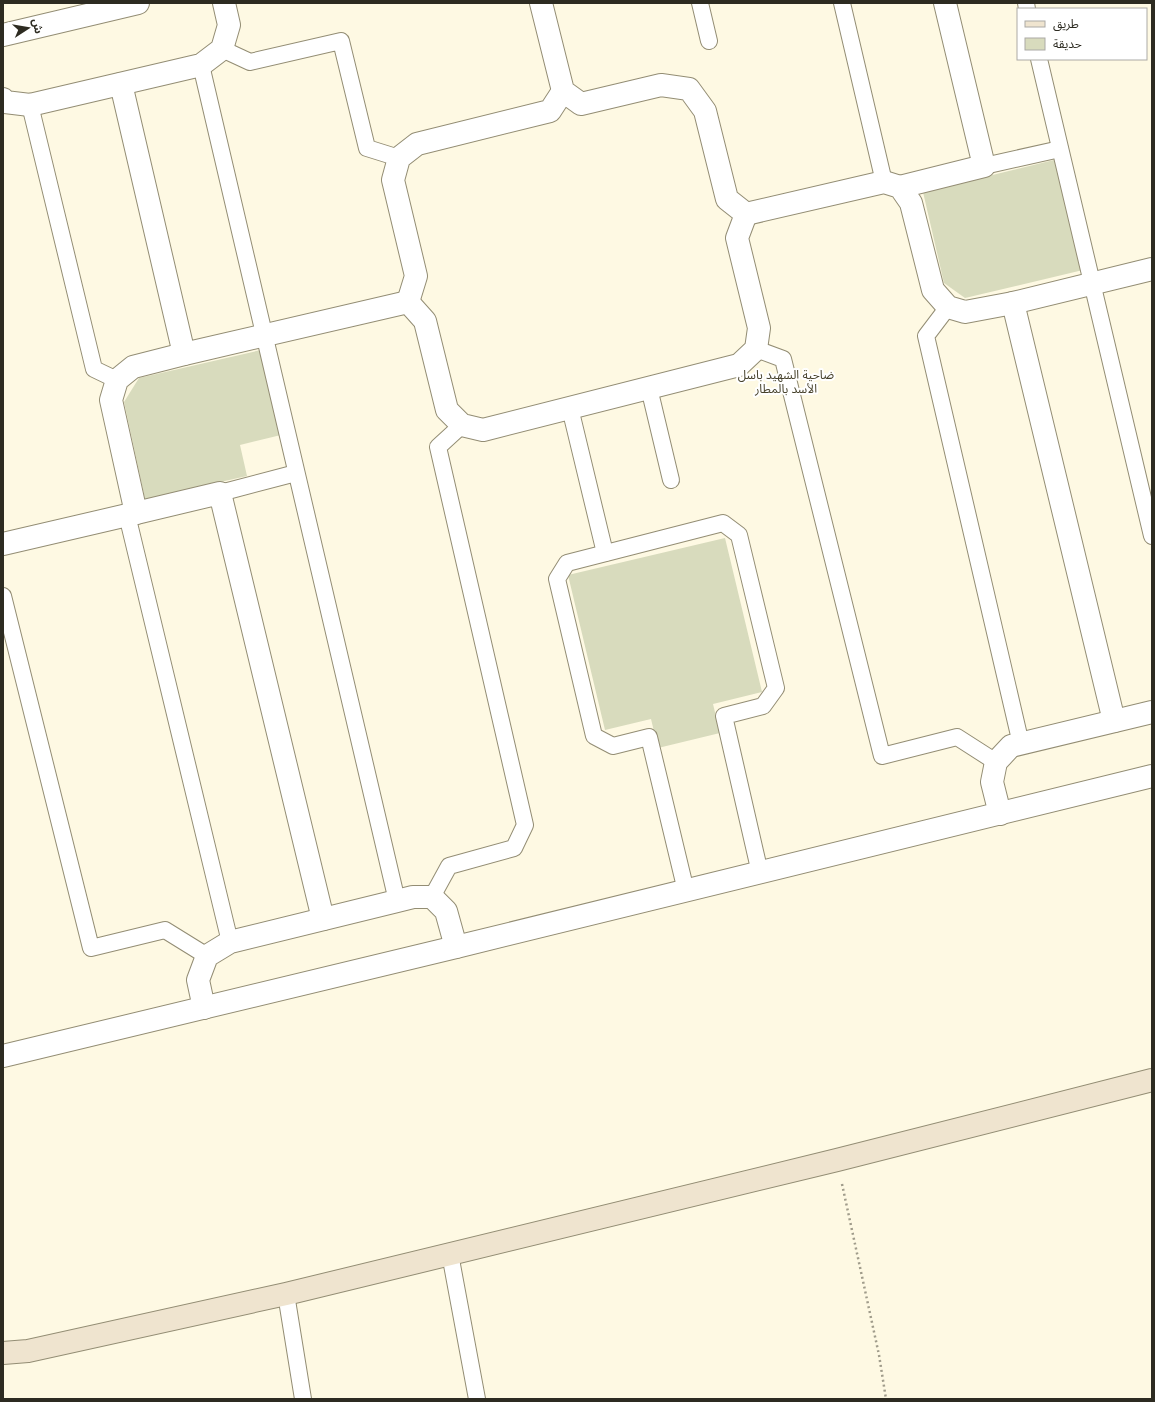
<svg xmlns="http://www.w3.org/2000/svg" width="1155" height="1402" viewBox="0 0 1155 1402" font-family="Quicksand,'Noto Sans Arabic',sans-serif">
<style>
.green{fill:#d8dbbd}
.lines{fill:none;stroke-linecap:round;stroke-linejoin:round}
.lane-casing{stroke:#938d74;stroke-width:18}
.street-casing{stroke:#938d74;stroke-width:24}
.secondary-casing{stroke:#938d74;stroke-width:24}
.path{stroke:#a09c8b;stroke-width:2.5;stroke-dasharray:2 3;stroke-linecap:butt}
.lane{stroke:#fff;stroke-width:16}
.street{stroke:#fff;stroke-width:22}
.secondary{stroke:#efe4cf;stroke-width:22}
.labels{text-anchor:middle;stroke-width:4;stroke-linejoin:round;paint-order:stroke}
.quarter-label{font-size:12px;fill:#46412b;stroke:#fff}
</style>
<rect width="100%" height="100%" fill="#fef9e3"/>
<g class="green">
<polygon points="1058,159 1083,270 965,298 944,283 923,192"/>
<polygon points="261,350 281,435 240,445 247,476 145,499 124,402 139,378"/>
<polygon points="725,538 762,692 713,704 720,733 658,748 651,719 605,730 568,575"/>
</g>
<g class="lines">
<defs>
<g id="lane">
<polyline points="700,3 709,41"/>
<polyline points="842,3 884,182"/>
<polyline points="1026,3 1027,9"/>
<polyline points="222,49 250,62 341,41 367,148 399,158"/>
<polyline points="1039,59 1152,536"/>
<polyline points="201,65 397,901"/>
<polyline points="30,105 94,369 117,380"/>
<polyline points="984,166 1060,149"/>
<polyline points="948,307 926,336 1021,744"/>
<polyline points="756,349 783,359 882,756 957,737 996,762"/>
<polyline points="649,388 671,480"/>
<polyline points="570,408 605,553"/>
<polyline points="220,493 296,473"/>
<polyline points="127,515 230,942"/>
<polyline points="3,596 91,948 165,930 207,956"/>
<polyline points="686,891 649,737 613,746 594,736 557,579 567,563 723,523 739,535 776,688 763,706 724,716 760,873"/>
<polyline points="432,897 449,866 514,848 525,825 438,447 462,425"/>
<polyline points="450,1254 477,1399"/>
<polyline points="286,1294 303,1399"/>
</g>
<g id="street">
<polyline points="3,35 138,3"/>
<polyline points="121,84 184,354"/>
<polyline points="3,99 5,102 30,105 201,65 222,49 229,25 224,3"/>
<polyline points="900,187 984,166 945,3"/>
<polyline points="746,214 884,182 900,187 911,203 933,290 948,307 965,312 1013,303 1152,269"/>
<polyline points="408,302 416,276 393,180 399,158 417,144 550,111 563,91"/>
<polyline points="1013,303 1114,721"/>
<polyline points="136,513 220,493 323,919"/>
<polyline points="3,544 136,513 111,400 117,380 133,367 184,354 408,302 425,321 447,410 462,425 483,430 739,365 756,349 759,328 737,238 746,214 727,199 705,111 689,89 661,85 581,104 563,91 541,3"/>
<polyline points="1000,814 992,782 996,762 1011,746 1152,712"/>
<polyline points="204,1008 198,980 207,956 230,942 397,901 413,897 432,897 446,911 456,947"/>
<polyline points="3,1056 456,947 1152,776"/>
</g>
<polyline id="secondary" points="3,1353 28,1351 286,1294 837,1160 1152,1080"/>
</defs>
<use href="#lane" class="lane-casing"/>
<use href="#street" class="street-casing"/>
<use href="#secondary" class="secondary-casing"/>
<polyline class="path" points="842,1184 879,1355 886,1399"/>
<use href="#lane" class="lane"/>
<use href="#street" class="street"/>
<use href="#secondary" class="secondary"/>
</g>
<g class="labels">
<g class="quarter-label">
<text x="786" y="379">ضاحية الشهيد باسل<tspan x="786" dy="14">الأسد بالمطار</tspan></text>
</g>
</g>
<rect width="1155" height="1402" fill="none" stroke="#2d2b21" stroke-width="8"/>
<rect x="1017" y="8" width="130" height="52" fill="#ffffff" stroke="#abaaa6"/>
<rect x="1025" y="21" width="20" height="6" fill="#efe4cf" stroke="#abaaa6"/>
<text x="1053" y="28" font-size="12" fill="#2d2b21">طريق</text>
<rect x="1025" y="38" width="20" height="12" fill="#d8dbbd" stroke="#abaaa6"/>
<text x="1053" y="48" font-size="12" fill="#2d2b21">حديقة</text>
<g transform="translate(28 28) rotate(78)" stroke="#ffffff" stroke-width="3" paint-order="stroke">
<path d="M0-3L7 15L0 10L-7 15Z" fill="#2d2b21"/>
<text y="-6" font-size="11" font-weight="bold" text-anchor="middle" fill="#2d2b21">ش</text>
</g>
</svg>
